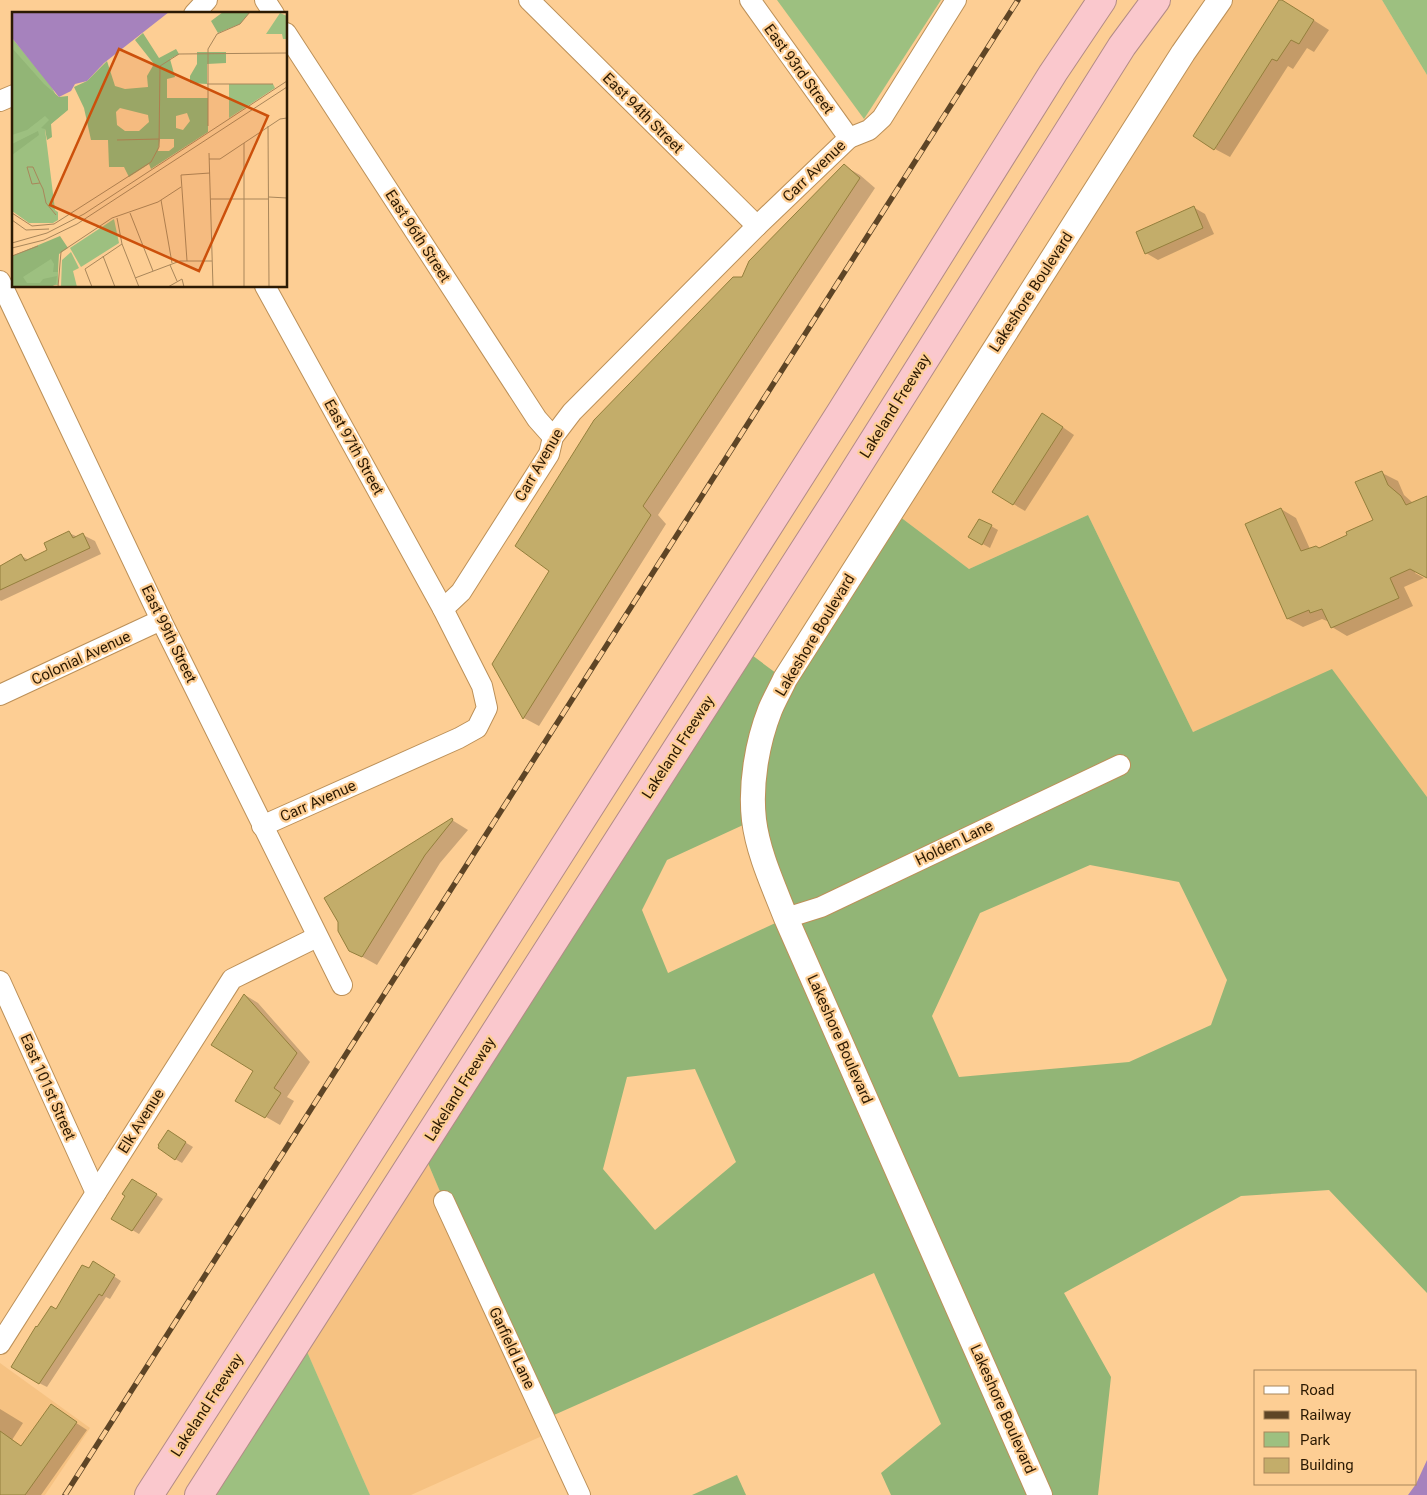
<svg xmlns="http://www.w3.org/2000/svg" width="1427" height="1495" viewBox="0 0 1427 1495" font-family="Roboto,sans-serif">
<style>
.built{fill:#f6c282}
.green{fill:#9dc080}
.forest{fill:#92b576;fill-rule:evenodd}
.water{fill:#a682bd}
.shadow{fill:#0003}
.building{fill:#c3ad6a;stroke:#947f3c}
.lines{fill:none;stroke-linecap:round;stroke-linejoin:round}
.minor-casing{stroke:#bc9058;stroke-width:22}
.tertiary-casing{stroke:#bc9058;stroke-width:26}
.motorway-casing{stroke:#b28b86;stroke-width:30}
.minor{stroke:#fff;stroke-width:20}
.tertiary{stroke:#fff;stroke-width:24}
.motorway{stroke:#fac8cd;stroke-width:28}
.rail-casing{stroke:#5e4526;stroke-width:5.5}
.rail{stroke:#fdce94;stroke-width:4;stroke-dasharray:11;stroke-linecap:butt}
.labels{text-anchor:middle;stroke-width:4.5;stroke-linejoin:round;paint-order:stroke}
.street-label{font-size:15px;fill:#2c1a03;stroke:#fdce94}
.inset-road{fill:none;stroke:#a9865a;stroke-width:1}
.view{fill:#cc500b;fill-opacity:0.15;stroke:#cc500b;stroke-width:2.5}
.inset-edge{fill:none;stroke:#2c1a03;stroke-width:2.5}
</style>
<rect width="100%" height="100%" fill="#fdce94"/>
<g class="built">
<polygon points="1220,0 1382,0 1427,75 1427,797 1332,670 1193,732 1088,515 969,569 891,510"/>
<polygon points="422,1149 444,1201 551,1432 411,1495 370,1495 301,1338"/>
<polygon points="0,1363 90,1428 45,1495 0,1495"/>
</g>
<g class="green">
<polygon points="777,0 941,0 864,119"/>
<polygon points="1382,0 1427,0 1427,75"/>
<polygon points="301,1338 370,1495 199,1495"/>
</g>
<g class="forest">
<path d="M 891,510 L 969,569 L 1088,515 L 1193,732 L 1332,669 L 1427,797 L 1427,1293 L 1329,1190 L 1241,1196 L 1064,1293 L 1111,1377 L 1098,1495 L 891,1495 L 881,1473 L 941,1424 L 874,1273 L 545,1419 L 444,1201 L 422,1149 L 741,647 L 784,679 ZM 754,820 L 786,918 L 668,973 L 642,910 L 667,860 ZM 1090,865 L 1179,882 L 1227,980 L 1211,1025 L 1129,1062 L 959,1077 L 932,1016 L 980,913 ZM 695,1069 L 736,1162 L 655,1230 L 603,1169 L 627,1077 Z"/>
<polygon points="737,1475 746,1495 692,1495"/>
</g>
<polygon class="water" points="1427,1460 1427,1495 1408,1495 1416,1484"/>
<g class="shadow">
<polygon points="1296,9 1329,30 1314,52 1307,48 1293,69 1288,66 1230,157 1215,149"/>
<polygon points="844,166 860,175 875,188 658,515 666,524 539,726 524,718 493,664 743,278"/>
<polygon points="1193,207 1205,214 1214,234 1158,260 1146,253"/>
<polygon points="1054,421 1074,435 1025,511 993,492"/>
<polygon points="1382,473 1398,481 1404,495 1413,503 1427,498 1427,577 1416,570 1415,573 1424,578 1404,587 1413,606 1347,636 1332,627 1329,621 1327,621 1322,619 1303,627 1288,619 1281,509 1296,518 1310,549 1319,549 1349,535 1374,520"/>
<polygon points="991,526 998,530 990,548 970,537"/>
<polygon points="69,533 78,537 83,535 95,541 101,554 1,601 0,600 0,566 21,556 29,560 49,551"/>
<polygon points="452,820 468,830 440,863 377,965 350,950"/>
<polygon points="245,995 258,1003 310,1062 287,1097 294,1101 280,1125 237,1100 254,1071"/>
<polygon points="175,1136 193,1147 182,1163 175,1159"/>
<polygon points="133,1180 163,1199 139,1234 112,1218 127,1196"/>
<polygon points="100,1267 121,1281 110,1299 106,1297 47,1387 39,1383 56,1310 89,1270"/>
<polygon points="0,1409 23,1423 12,1440 22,1447 61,1413 87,1430 41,1495 0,1495"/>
</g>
<g class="building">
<polygon points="1279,0 1282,0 1314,20 1299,44 1291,40 1277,61 1272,59 1214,150 1193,136"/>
<polygon points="844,164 860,178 643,506 651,515 523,719 492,664 549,571 515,546 594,420 733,277 742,277 749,261"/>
<polygon points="1194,206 1203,228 1145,254 1136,232"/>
<polygon points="1042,413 1063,427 1013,505 992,492"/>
<polygon points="1382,471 1388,485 1401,496 1406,505 1427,496 1427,578 1410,569 1390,578 1399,598 1331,628 1322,609 1310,613 1309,610 1287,619 1245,524 1281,508 1301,551 1316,546 1319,548 1347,535 1346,532 1373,520 1355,482"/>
<polygon points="979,519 992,525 982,545 968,537"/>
<polygon points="69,531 73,538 83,533 90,548 0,590 0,566 21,554 25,561 47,550 44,543"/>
<polygon points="452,818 453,820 425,855 362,957 349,951 338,931 338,922 324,898"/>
<polygon points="244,994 297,1053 274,1088 281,1093 265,1118 235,1101 253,1071 211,1045"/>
<polygon points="168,1130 186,1142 175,1160 158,1148 159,1146 158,1145"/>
<polygon points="132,1179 157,1194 132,1231 111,1219 125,1196 122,1194"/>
<polygon points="93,1261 115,1275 102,1296 99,1294 39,1384 11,1367 36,1326 37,1327 51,1306 56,1309 82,1265 89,1268"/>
<polygon points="51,1404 77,1422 25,1495 0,1495 0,1431 21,1446"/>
</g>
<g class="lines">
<defs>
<g id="minor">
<polyline points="265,0 274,14"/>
<polyline points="529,0 757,226"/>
<polyline points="750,0 849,138"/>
<polyline points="194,14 207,0"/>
<polyline points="286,33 537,419 553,437"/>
<polyline points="0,101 14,95"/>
<polyline points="0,281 161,620 342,985"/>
<polyline points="443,609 461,592 549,454 553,437 572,412 757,226 849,138 869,130 882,118 956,0"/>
<polyline points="0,695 161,620"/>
<polyline points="262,826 459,738 477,728 487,708 482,686 443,609 265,286"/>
<polyline points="786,918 821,907 1120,765"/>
<polyline points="0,981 96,1193"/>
<polyline points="444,1201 580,1495"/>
<polyline points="0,1344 232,979 317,937"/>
</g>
<path id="tertiary" d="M 1040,1495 L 786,918 C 774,887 758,853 754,820 C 750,785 757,743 770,710 C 774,700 780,690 785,679 L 1183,53 L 1220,0"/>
<g id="motorway">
<polyline points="149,1495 350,1183 841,412 1053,73 1102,0"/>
<polyline points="199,1495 840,494 1122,46 1156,0"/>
</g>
</defs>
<use href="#minor" class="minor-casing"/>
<use href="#tertiary" class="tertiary-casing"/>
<use href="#motorway" class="motorway-casing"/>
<use href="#minor" class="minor"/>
<use href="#tertiary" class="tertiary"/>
<use href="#motorway" class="motorway"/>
<defs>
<polyline id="rail" points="65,1495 1018,0"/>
</defs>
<use href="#rail" class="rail-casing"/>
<use href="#rail" class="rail"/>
</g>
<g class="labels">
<g class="street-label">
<text transform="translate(799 69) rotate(54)" y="5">East 93rd Street</text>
<text transform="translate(643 113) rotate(45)" y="5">East 94th Street</text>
<text transform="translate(814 171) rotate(-44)" y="5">Carr Avenue</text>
<text transform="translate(418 236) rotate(57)" y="5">East 96th Street</text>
<text transform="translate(1031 292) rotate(-57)" y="5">Lakeshore Boulevard</text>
<text transform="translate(895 406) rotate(-58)" y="5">Lakeland Freeway</text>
<text transform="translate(354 447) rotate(61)" y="5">East 97th Street</text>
<text transform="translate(539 465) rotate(-60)" y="5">Carr Avenue</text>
<text transform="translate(169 634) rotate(64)" y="5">East 99th Street</text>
<text transform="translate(815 635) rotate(-59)" y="5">Lakeshore Boulevard</text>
<text transform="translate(81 658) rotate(-25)" y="5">Colonial Avenue</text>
<text transform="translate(678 747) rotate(-57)" y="5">Lakeland Freeway</text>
<text transform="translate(318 801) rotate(-24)" y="5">Carr Avenue</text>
<text transform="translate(954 843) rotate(-26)" y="5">Holden Lane</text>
<text transform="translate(840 1039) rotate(66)" y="5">Lakeshore Boulevard</text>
<text transform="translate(48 1087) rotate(66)" y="5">East 101st Street</text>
<text transform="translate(460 1089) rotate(-58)" y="5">Lakeland Freeway</text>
<text transform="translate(141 1121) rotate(-58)" y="5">Elk Avenue</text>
<text transform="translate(512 1348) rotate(65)" y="5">Garfield Lane</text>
<text transform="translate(207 1405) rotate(-57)" y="5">Lakeland Freeway</text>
<text transform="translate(1003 1409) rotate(66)" y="5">Lakeshore Boulevard</text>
</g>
</g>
<g transform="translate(12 12)">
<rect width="275" height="275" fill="#fdce94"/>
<path d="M 268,1 L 275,4 L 275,27 L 271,27 L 270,22 L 254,22 ZM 0,26 L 38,72 L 53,100 L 33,117 L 43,198 L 46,200 L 46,208 L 41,211 L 17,211 L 0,199 ZM 217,72 L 261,72 L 263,76 L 217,106 ZM 102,207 L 107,231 L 69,255 L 58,236 ZM 59,240 L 67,256 L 61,259 L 65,275 L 49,275 L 50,248 ZM 42,241 L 46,245 L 46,273 L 0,275 L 0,270 Z" fill="#9dc080"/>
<path d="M 211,0 L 238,0 L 228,12 L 206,21 L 199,9 ZM 131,21 L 147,46 L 164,37 L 167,42 L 158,47 L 163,65 L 155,67 L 155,86 L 196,86 L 196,120 L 139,157 L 137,152 L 117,165 L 112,155 L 97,155 L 96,128 L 79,128 L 72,96 L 62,75 L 75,69 L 95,49 L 103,74 L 113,77 L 136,75 L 135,64 L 142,52 L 123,28 ZM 108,96 L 136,103 L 137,110 L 127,119 L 113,119 L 105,113 L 104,100 ZM 175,101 L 178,109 L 171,118 L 164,116 L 164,104 ZM 148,127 L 162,127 L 162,135 L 157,139 L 146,139 ZM 0,36 L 32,72 L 47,85 L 56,84 L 56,98 L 39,112 L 40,125 L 35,128 L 33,117 L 29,116 L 37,108 L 33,104 L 15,118 L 0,123 ZM 185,40 L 214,40 L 214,51 L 195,52 L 195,72 L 178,71 L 178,64 L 185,52 ZM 26,119 L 27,123 L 0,143 L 0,132 ZM 48,224 L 56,236 L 47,242 L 46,260 L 41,260 L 42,252 L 39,247 L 11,265 L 15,271 L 28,271 L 31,267 L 45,264 L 44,272 L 39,275 L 0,275 L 0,244 Z" fill="#92b576" fill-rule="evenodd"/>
<path d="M 0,0 L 157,0 L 92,51 L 75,69 L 63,72 L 59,79 L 47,85 L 0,26 Z" fill="#a682bd"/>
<path class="inset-road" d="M 195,72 L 261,72M 196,114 L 196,37 L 205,22 L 228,12 L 238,0M 256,114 L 257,275M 105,128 L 147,127M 232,131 L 232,275M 197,141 L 201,275M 197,147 L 208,147 L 268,107 L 275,106M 28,171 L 20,172 L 15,155 L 21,155 L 28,171 L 31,177 L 34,191 L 44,203M 257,185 L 275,186M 199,187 L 257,187M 149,188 L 160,251M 0,201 L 20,214 L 42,212 L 139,150 L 147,135 L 148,54 L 167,42 L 275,41M 118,201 L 141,259M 105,206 L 110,232 L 127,275M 0,208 L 14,218 L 37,217M 0,231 L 35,221 L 72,202 L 275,69M 0,236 L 32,228 L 65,212 L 275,75M 0,244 L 26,234M 91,244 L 103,275M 175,249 L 169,163 L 198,161M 158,253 L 165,269M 123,266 L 168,249 L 200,249M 46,275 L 49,240 L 100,206 L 146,190 L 169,175M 80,275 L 73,257 L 110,232M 156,275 L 170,267 L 172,275"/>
<path class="view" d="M 107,37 L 256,104 L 187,259 L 38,193 Z"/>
<rect width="275" height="275" class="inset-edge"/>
</g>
<rect x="1254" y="1370" width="162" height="115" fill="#fdce94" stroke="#a9865a"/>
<rect x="1264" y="1386" width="25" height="8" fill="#ffffff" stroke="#a9865a"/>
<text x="1300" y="1395" font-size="15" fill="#2c1a03">Road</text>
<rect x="1264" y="1411" width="25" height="8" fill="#5e4526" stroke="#a9865a"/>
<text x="1300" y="1420" font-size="15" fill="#2c1a03">Railway</text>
<rect x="1264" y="1432" width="25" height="15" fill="#9dc080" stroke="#a9865a"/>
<text x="1300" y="1445" font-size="15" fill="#2c1a03">Park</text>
<rect x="1264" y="1458" width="25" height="15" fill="#c3ad6a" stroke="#a9865a"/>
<text x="1300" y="1470" font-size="15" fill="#2c1a03">Building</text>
</svg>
